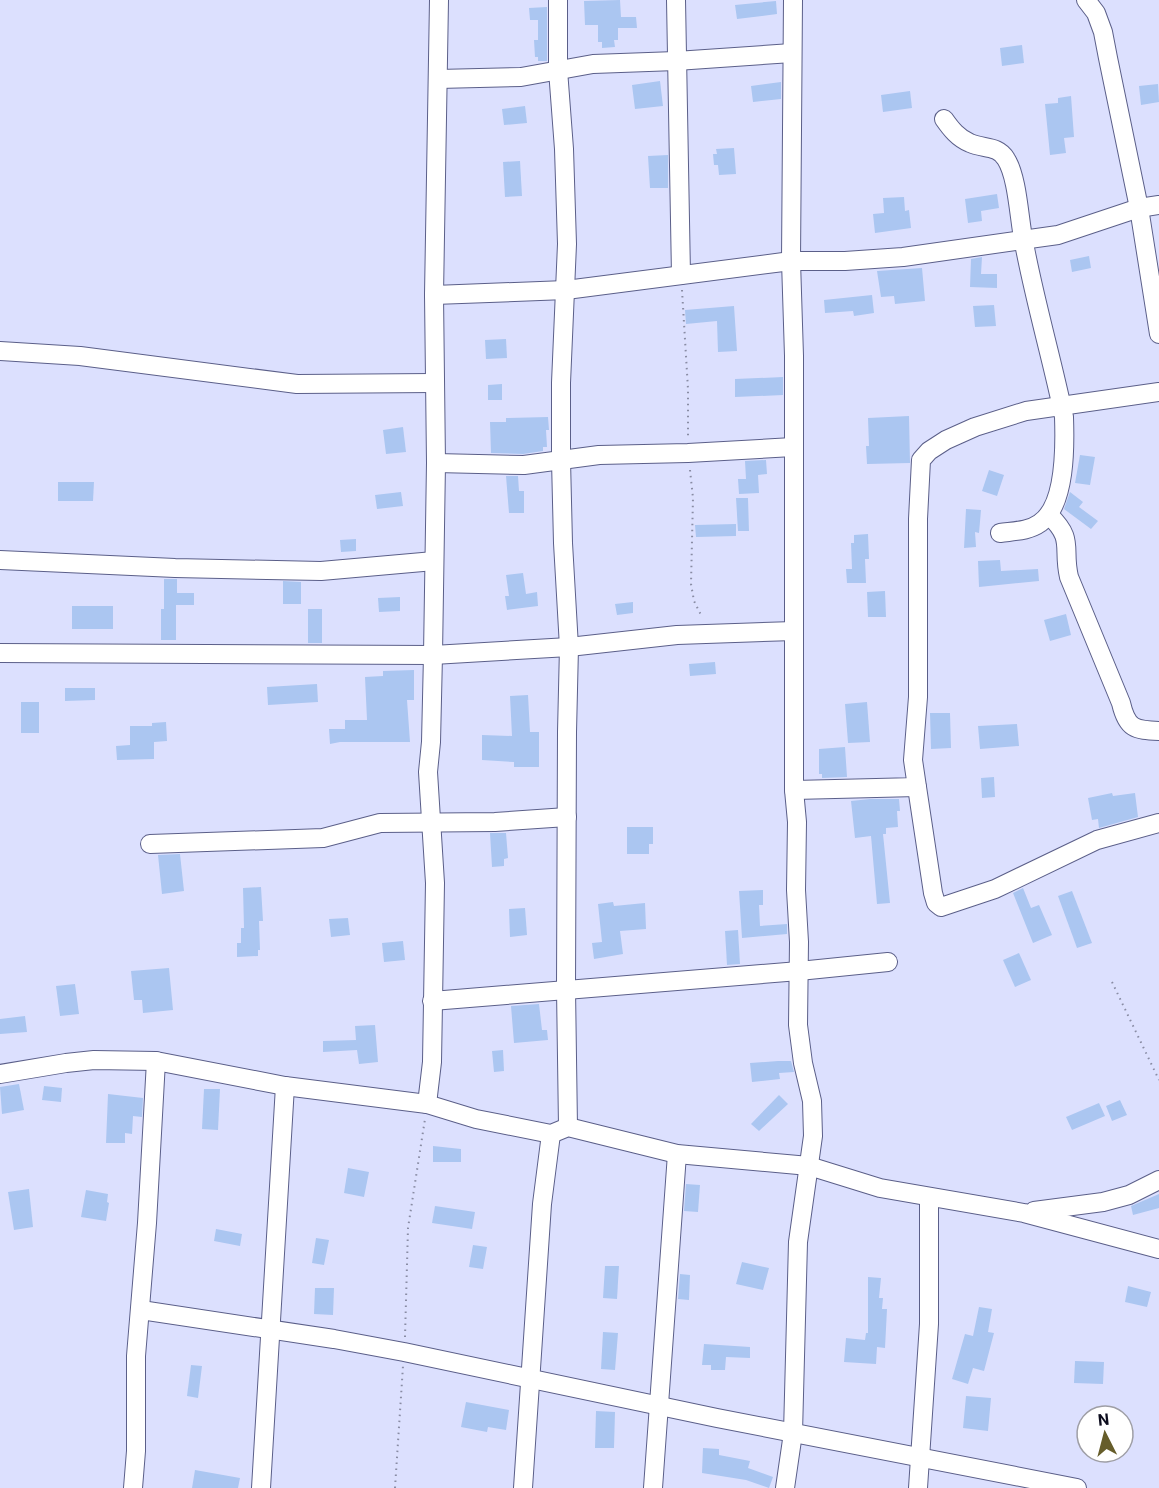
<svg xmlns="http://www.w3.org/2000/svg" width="1159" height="1488" viewBox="0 0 1159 1488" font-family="Roboto,sans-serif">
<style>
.building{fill:#abc6f1}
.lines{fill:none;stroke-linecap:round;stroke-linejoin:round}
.minor-casing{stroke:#5b5f89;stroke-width:20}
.path{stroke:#898ca4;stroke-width:2;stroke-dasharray:1.5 4.5;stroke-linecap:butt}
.minor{stroke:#fff;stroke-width:18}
</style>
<rect width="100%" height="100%" fill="#dce0fe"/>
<g class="building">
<polygon points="620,0 621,17 636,17 637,28 618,28 618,40 614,40 615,47 602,48 602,42 598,42 598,25 585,25 584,1"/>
<polygon points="776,1 777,14 737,19 735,5"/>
<polygon points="547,7 547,61 538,61 538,57 535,57 534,40 538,40 538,20 530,20 529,8"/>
<polygon points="1022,45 1024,63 1002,66 1000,48"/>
<polygon points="660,81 663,106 635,109 632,85"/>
<polygon points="781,82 781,99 753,102 751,86"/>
<polygon points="1158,84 1159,102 1141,105 1139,86"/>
<polygon points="910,91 912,108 883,112 881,95"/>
<polygon points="1071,96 1074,137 1064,138 1066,153 1050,155 1045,104 1058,103 1058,98"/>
<polygon points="525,106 527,123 504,125 502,109"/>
<polygon points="734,148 736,174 719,175 718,165 714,165 713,154 717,154 716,149"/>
<polygon points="668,155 668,188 650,188 648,156"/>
<polygon points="520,161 522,196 505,197 503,162"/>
<polygon points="997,194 999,208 981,211 982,221 968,223 965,199"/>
<polygon points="904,197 905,211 909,210 911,228 875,233 873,214 884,213 883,198"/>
<polygon points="1089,256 1091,268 1072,272 1070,260"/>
<polygon points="982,257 981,274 997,274 997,288 970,287 971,259"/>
<polygon points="922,268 925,301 895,304 894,296 881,297 877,271"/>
<polygon points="872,295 874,313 854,316 853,311 825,313 824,300"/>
<polygon points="994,305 996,326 975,327 973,306"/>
<polygon points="734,306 737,351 718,352 717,321 686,324 685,310"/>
<polygon points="506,339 507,358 486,359 485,340"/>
<polygon points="783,377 783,395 735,397 735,379"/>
<polygon points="502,384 502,400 488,400 488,385"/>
<polygon points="909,416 910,463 867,464 866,446 869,446 868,418"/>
<polygon points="548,417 549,430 546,430 547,447 543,447 543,451 523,454 491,453 490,422 506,422 506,418"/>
<polygon points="403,427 406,452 386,454 383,430"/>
<polygon points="1080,455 1095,457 1090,485 1075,483"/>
<polygon points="766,460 767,474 758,475 759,493 739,494 738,479 746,479 745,461"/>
<polygon points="989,470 1004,475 997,496 982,491"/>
<polygon points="506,476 518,476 519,491 524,491 524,513 509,513"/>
<polygon points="58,482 94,482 93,501 58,501"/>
<polygon points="401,492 403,506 377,509 375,495"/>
<polygon points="1070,492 1083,502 1079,507 1098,521 1091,529 1064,509"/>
<polygon points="736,498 748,498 749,531 738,531"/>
<polygon points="966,509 981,510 979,533 975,532 976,547 964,548"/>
<polygon points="736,524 736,536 696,537 695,525"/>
<polygon points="868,534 869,559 865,559 866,583 847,583 846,569 852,569 851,543 854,543 854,535"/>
<polygon points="356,539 356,551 341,552 340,540"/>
<polygon points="1000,560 1001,571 1038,569 1039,581 979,587 978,561"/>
<polygon points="523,573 526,594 537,592 538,606 507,610 505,596 509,596 506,575"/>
<polygon points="164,579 177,579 177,593 194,593 194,605 176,605 176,640 161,640 161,609 164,609"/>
<polygon points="283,581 301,582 301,604 283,604"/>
<polygon points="885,591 886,617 868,617 867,592"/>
<polygon points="400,597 400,611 379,612 378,598"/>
<polygon points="633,602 633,613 617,615 615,604"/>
<rect x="72" y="606" width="41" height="23"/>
<rect x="308" y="609" width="14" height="34"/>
<polygon points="1066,614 1071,635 1050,641 1044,620"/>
<polygon points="715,662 716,674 690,676 689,664"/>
<polygon points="414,670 414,700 407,700 410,742 340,742 330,744 329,729 345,729 345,720 367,720 365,677 383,676 383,671"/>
<polygon points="317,684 318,702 268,705 267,687"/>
<polygon points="65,688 95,688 95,700 65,701"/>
<polygon points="528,695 530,732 539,732 539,767 514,767 514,762 482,760 482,735 512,736 510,696"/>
<rect x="21" y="702" width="18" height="31"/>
<polygon points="867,702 870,742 848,743 845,704"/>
<polygon points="930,713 950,713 951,748 931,749"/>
<polygon points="166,722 167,741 154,742 154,759 117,760 116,746 130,745 130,726 152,726 152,723"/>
<polygon points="1017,724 1019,746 980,749 978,726"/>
<polygon points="845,747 847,777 822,778 822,774 819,774 819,749"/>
<polygon points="994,777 995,797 982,798 981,778"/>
<polygon points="1112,793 1113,796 1135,793 1138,817 1099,828 1098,819 1092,820 1088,798"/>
<polygon points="870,799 899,799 900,811 897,811 898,827 886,828 886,834 883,834 890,903 877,904 871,836 855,838 851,801"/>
<polygon points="627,827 653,827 653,844 649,844 649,854 627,854"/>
<polygon points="490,833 506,833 508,858 504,859 504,866 492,867"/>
<polygon points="180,854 184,891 162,894 158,855"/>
<polygon points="261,887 263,921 259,921 260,950 258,950 258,956 237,957 237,943 241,943 241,928 244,928 243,888"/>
<polygon points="1023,888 1031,908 1039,905 1052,935 1033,943 1013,893"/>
<polygon points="763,890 763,905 759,905 760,926 787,924 787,934 742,938 739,891"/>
<polygon points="1072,891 1092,943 1077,948 1058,896"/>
<polygon points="613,902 614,906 645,903 646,929 620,931 623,954 594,959 592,943 602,942 598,904"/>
<polygon points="525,908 527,935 510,937 509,909"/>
<polygon points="348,918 350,935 331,937 329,919"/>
<polygon points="738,930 740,964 727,965 725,931"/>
<polygon points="403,941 405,960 384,962 382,943"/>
<polygon points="1019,953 1031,980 1015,987 1003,960"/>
<polygon points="169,968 173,1010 143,1013 142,1000 134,1000 131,971"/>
<polygon points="75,984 79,1014 60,1016 56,986"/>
<polygon points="539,1004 542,1030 547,1030 548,1040 514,1043 511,1006"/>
<polygon points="25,1016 27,1032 0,1034 0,1019"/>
<polygon points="375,1025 378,1062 359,1064 357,1050 323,1052 323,1041 356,1040 355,1026"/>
<polygon points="503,1050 504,1071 494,1072 492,1051"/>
<polygon points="778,1061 791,1061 794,1072 779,1073 780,1079 752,1082 750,1063"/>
<polygon points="19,1084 24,1110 2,1114 0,1087"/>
<polygon points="44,1086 62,1088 61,1102 42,1100"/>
<polygon points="204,1089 220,1089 218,1130 202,1129"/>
<polygon points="108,1094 143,1098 142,1117 133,1116 132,1134 125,1133 125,1143 106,1143"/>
<polygon points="779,1095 788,1104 759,1131 751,1124"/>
<polygon points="1120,1100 1127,1115 1112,1121 1106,1106"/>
<polygon points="1099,1103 1105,1116 1072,1130 1066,1117"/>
<polygon points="433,1146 461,1149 461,1162 433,1162"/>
<polygon points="348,1168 369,1172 364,1197 344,1193"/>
<polygon points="686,1184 700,1185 698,1212 684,1211"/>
<polygon points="29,1189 33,1227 14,1230 8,1192"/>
<polygon points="86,1190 108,1194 107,1202 109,1203 106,1221 81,1217"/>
<polygon points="1159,1194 1159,1208 1133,1215 1131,1206"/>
<polygon points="435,1206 475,1212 472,1229 432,1223"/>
<polygon points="216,1229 242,1234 240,1246 214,1241"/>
<polygon points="316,1238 329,1240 324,1265 312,1263"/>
<polygon points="473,1245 487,1247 483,1269 469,1267"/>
<polygon points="742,1262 769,1268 763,1290 736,1284"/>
<polygon points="605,1266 619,1266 617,1299 603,1298"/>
<polygon points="680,1274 690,1275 689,1300 678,1299"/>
<polygon points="868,1277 881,1278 879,1298 883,1298 882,1309 887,1309 885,1348 877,1347 876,1364 844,1362 846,1338 865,1340 866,1333 868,1333"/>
<polygon points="1128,1286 1151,1292 1147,1307 1125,1302"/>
<polygon points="315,1288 334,1288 333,1315 314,1314"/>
<polygon points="979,1307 992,1309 988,1332 994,1333 984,1371 973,1368 968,1384 952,1379 965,1334 973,1336"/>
<polygon points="603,1332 618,1333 615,1370 601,1369"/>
<polygon points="704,1344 750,1347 750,1358 726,1357 725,1370 711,1370 711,1365 702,1365"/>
<polygon points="1075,1361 1104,1362 1103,1384 1074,1383"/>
<polygon points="191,1365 202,1366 198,1398 187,1396"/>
<polygon points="966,1396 991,1398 988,1431 963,1428"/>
<polygon points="466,1402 509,1410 506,1430 488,1427 487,1432 461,1427"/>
<polygon points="596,1411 615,1412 614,1448 595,1448"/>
<polygon points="703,1448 719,1449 719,1455 750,1461 748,1468 773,1477 769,1488 746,1480 702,1473"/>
<polygon points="195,1470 240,1478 238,1488 192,1488"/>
</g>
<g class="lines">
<defs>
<g id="minor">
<polyline points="558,0 558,70 564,149 567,244 561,383 561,460 563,543 569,647 567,732 566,989 568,1127"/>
<polyline points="676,0 681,275"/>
<polyline points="1086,0 1096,13 1103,32 1108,58 1139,208 1159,334"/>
<polyline points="438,79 521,77 593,64 676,61 792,53"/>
<path d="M 944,119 C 951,129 958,138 970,143 C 983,149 998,145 1006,159 C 1018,178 1019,220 1024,243 C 1035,302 1052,359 1064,417 C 1065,445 1066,505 1040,523 C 1029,531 1014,531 1000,533"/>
<polyline points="434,295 566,290 791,261 845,261 903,257 1058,235 1139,208 1159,205"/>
<polyline points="0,351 80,356 297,384 434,383"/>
<polyline points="436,463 524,465 599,455 688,453 793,447"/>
<path d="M 1049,515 C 1075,540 1062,547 1069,577 L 1121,703 C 1127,729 1135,730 1159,731"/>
<polyline points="0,560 175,568 321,571 434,561"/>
<polyline points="0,653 433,655 569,647 677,635 794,631"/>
<polyline points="917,787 933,893 936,903 941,907 995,889 1097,840 1159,823"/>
<polyline points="794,790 917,787 913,760 918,697 918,519 921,460 929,451 946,440 975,427 1026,411 1159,392"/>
<polyline points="150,844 323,838 380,823 495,822 567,817"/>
<polyline points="432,1001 799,971 888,962"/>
<polyline points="0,1074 66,1063 94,1060 156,1061 285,1086 427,1104 476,1119 551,1134 568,1127 677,1154 809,1166 880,1188 1024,1213 1159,1249"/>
<polyline points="427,1104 432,1062 435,883 428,772 431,742 433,655 436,463 434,295 439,0"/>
<polyline points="1034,1211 1103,1202 1129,1195 1159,1180"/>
<polyline points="141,1310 334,1339 404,1352 717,1418 1077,1488"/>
<polyline points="133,1488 136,1451 136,1356 147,1223 156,1061"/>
<polyline points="261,1488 285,1086"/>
<polyline points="523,1488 542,1204 551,1134"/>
<polyline points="653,1488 677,1154"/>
<polyline points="785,1488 793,1433 798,1242 813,1136 812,1101 803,1063 798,1025 799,942 796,890 797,822 794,790 794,356 791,261 793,0"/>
<polyline points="918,1488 929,1324 929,1197"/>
</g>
</defs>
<use href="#minor" class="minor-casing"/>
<g class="path">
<polyline points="682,290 688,389 688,437"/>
<polyline points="690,470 693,498 691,584 694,601 702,617"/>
<polyline points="1112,982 1159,1080"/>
<polyline points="405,1337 408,1228 425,1119"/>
<polyline points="395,1488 403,1366"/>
</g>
<use href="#minor" class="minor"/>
</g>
<g transform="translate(1105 1434) rotate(354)"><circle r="28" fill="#ffffff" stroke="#9e9ea5" stroke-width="1.5"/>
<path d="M0-4.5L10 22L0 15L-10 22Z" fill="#665d2a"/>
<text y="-9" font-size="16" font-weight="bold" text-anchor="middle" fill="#0d0d1e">N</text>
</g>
</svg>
